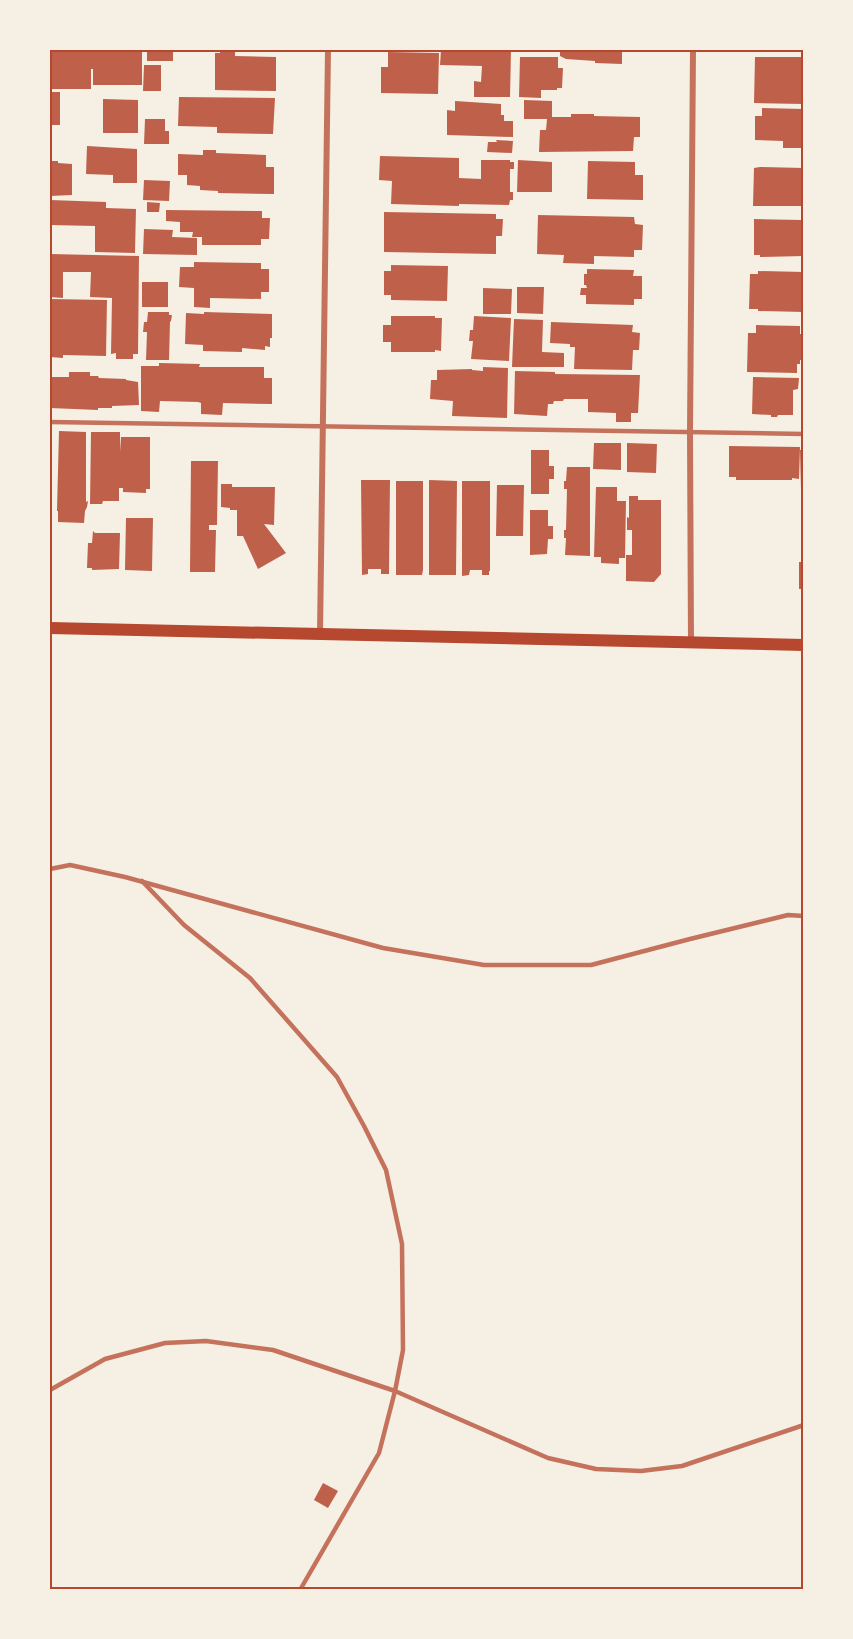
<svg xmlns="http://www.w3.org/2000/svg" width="853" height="1639" viewBox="0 0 853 1639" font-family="'Noto Sans',sans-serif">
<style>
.building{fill:#bf614a}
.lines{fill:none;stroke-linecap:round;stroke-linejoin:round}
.service{stroke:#c5725c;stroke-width:4.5}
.minor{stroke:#c5725c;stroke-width:6}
.secondary{stroke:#b5482f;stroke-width:12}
.neatline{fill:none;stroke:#b5482f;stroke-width:2}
</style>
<rect width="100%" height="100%" fill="#f6efe4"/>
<g class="building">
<polygon points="50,50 142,50 142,85 93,85 93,69 91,69 91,89 50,89"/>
<rect x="147" y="50" width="26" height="11"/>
<polygon points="441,50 511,50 510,97 474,97 474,81 481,82 482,66 440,65"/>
<polygon points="560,50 622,51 622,64 595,63 595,61 566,59 560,56"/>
<polygon points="220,51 235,51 235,56 276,57 276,91 215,90 215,53 220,53"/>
<polygon points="388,52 439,53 438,94 381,93 381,67 388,67"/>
<polygon points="520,57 558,57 558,68 563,68 562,88 557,88 557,90 541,90 541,98 519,97"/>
<polygon points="755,57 804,57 804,104 754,103"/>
<polygon points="144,65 161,65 161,91 143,91"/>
<rect x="50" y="92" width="10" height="33"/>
<polygon points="179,97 275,98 273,134 217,133 217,127 178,126"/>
<polygon points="103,99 138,100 138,133 103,133"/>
<polygon points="524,100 552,101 552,117 571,117 571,114 594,114 594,116 640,117 640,137 634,137 633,151 539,152 540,130 546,130 547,119 524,119"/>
<polygon points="455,101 501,104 501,115 504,115 504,121 513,121 513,137 447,135 447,110 455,111"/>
<polygon points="762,108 804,109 804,148 783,148 783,141 755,140 755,116 762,116"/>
<polygon points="145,119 165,119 165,131 169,131 169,144 144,144"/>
<polygon points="496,140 513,141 512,153 487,152 488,142 497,142"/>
<polygon points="87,146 137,149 137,183 113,183 113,175 86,174"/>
<polygon points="203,150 216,150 216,153 266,155 266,167 274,167 274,194 218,193 218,191 200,190 200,186 187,185 187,175 178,175 178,154 203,155"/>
<polygon points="380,156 459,158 459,178 481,179 481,160 510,160 510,162 514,162 514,169 510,169 510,192 513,192 513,200 510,200 509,205 459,204 459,206 391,204 392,181 379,180"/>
<polygon points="518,160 552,162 552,192 517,192"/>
<polygon points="50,161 58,161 58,163 72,164 72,195 50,196"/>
<polygon points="588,161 635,162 635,175 643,175 643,200 587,199"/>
<polygon points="760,167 804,168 804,204 802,206 753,206 754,168"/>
<polygon points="144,180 170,181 169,201 143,200"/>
<polygon points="50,200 106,202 106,208 136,209 135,253 95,252 95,226 50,225"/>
<polygon points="147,202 160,203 159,212 147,212"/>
<polygon points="166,210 262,211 262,218 270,218 269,239 261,239 261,245 202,245 202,237 192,237 193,232 180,232 180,222 166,221"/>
<polygon points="384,212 496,214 496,219 503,219 502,236 496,236 496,254 384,252"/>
<polygon points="538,215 634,217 635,224 643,225 642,250 634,250 634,257 594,256 594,264 563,263 564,255 537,254"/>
<polygon points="754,219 801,220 801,222 804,222 804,256 760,257 760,255 754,255"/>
<polygon points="144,229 173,230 172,237 197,238 197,255 143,254"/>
<polygon points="50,254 139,256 138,354 133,354 133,359 116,359 116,353 111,354 112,298 90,297 91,272 63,272 63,298 50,297"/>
<polygon points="194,262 261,263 261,269 269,269 269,292 261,292 261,299 210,298 210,308 194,307 194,288 179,287 180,267 194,267"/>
<polygon points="391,265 448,266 447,301 391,300 391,295 384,295 384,271 391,271"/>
<polygon points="587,269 634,270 633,276 642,276 642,299 634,299 634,305 586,304 586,295 580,295 581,288 587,288 586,285 584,285 584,274 587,274"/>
<polygon points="758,271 804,272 804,312 758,311 758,309 749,309 750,274 758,274"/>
<rect x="142" y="282" width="26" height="25"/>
<polygon points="517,287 544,287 543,314 517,313"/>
<polygon points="483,288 512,289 511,314 483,314"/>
<polygon points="50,299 107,300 106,356 63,355 63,358 50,357"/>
<polygon points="148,312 169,312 169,315 172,315 171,321 170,322 169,360 146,360 147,332 143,332 144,322 147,322"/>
<polygon points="204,312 272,314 272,338 270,338 270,347 265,346 265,350 242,348 242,352 203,351 203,345 185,344 186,313 204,314"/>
<polygon points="391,316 435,316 435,318 442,318 441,351 435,350 435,352 391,352 391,342 383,342 383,325 391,325"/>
<polygon points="474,316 511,318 509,361 471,359 473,341 469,341 470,330 473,330"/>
<polygon points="514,319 543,320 542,352 564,353 564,367 512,367"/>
<polygon points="551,322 633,325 632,332 640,333 639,350 633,350 632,370 574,369 575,347 570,347 570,344 550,343"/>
<polygon points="756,325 800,326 800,334 804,334 804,360 800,360 800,364 797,364 797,373 747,372 748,333 756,333"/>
<polygon points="159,363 200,364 199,367 264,367 264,378 272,378 272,404 223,403 222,415 201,414 201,403 198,402 160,401 159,412 141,411 141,366 159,366"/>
<polygon points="483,367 508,368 507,418 452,416 453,401 430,399 431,380 437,380 437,370 472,369 472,370 483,371"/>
<polygon points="515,371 555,372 555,374 640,375 638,413 631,413 631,422 616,422 616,413 588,412 588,399 564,399 563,401 554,401 553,404 548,404 547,416 514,414"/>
<polygon points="69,372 90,372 90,376 98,376 99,378 126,379 126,380 138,382 139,405 112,406 112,408 98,408 98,410 50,408 50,377 69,377"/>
<polygon points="753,377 799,378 798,389 793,390 793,415 778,415 777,417 771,417 771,415 752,414"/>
<polygon points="59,431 86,432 86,502 88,501 87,507 85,511 84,523 58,522 58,511 57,511"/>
<polygon points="91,432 120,432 120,452 121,437 150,437 150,489 146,489 146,493 123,492 123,488 119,488 119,501 103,501 102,504 90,504"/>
<polygon points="594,443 621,443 621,470 593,469"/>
<polygon points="627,443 657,444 656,473 627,472"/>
<polygon points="729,446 800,447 799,479 792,478 792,480 736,480 736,477 729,477"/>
<polygon points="531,450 549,450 549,466 554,466 554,479 549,479 549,494 531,494"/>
<polygon points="800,450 804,450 804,489 801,489"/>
<polygon points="191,461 218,461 217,525 209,525 209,530 216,530 215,572 190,572"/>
<polygon points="567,467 590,467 590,556 565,555 566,538 564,538 564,530 566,530 567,489 564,489 564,481 566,481"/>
<polygon points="361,480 390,480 389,574 381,574 381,569 368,569 368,574 362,575"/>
<polygon points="429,480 457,481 456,575 429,575"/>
<polygon points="396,481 423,481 423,570 422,575 396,575"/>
<polygon points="462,481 490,481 490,571 489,571 489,575 482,575 482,570 470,570 469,575 462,576"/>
<polygon points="221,484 232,484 232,487 275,487 274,525 264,524 286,553 258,569 243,536 237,536 237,510 230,510 230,508 221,507"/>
<polygon points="497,485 524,485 523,536 496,536"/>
<polygon points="596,487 617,487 617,501 626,501 625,558 619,558 619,564 601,563 601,557 594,557"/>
<polygon points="629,496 638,496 638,500 661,500 661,574 654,582 626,581 626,555 632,555 632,530 627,530 627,517 629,518"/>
<polygon points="530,510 548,510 548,526 553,526 553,539 548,539 547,554 530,555"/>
<polygon points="126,518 153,518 152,571 125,570"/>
<polygon points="93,531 95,533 120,533 119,569 92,570 92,568 87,568 88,543 92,543"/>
<rect x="799" y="562" width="5" height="27"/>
<polygon points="323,1483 338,1491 328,1508 314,1500"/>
</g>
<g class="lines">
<g class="service">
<polyline points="50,422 804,434"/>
<polyline points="50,869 70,865 125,877 383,948 484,965 591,965 690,939 788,915 804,916"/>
<polyline points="142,881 184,925 250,978 337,1077 364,1126 386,1170 402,1244 403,1350 395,1391 379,1453 300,1590"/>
<polyline points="50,1390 105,1359 165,1343 206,1341 273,1350 395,1391 548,1458 596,1469 641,1471 682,1466 804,1425"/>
</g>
<g class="minor">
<polyline points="320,634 328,50"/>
<polyline points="691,642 690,433 693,50"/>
</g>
<polyline class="secondary" points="50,628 804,645"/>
</g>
<rect width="853" height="1639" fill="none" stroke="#f6efe4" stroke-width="102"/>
<rect x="51" y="51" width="751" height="1537" class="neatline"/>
</svg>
